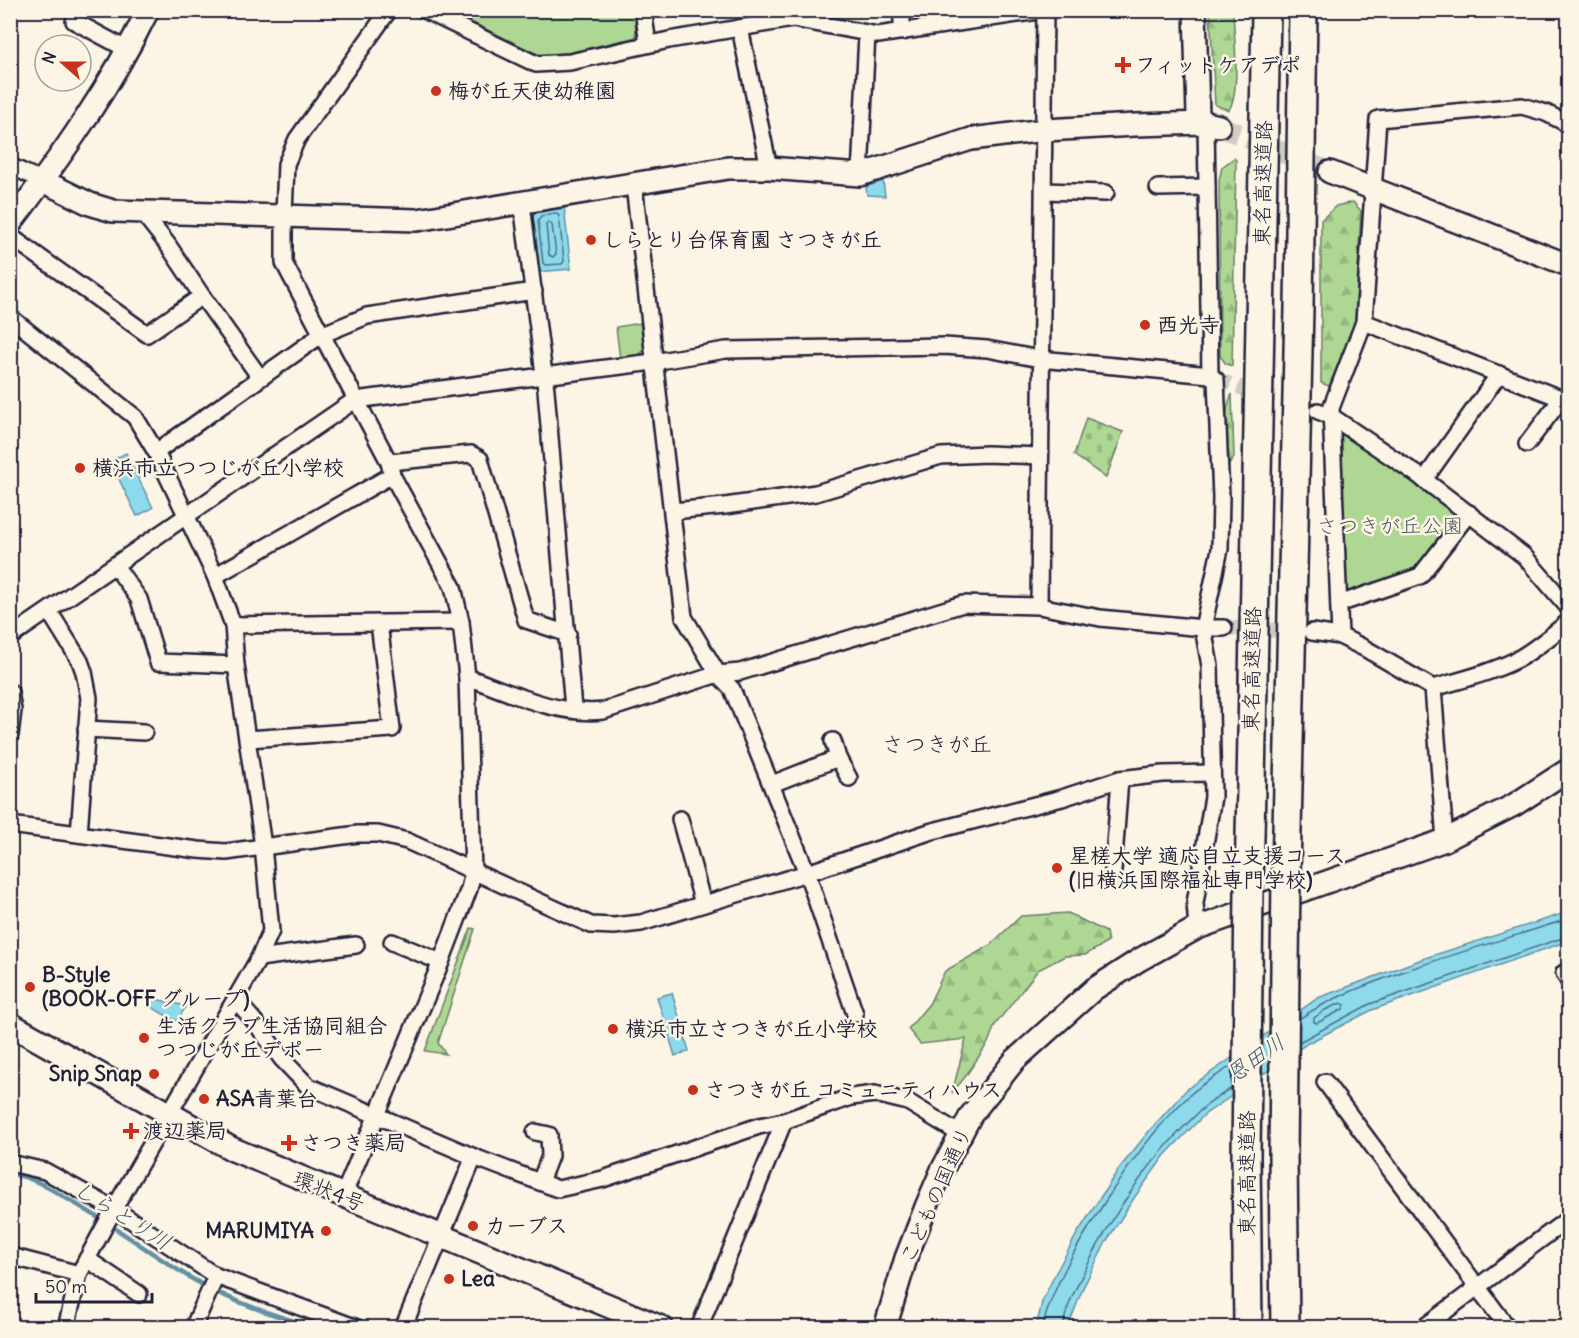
<svg xmlns="http://www.w3.org/2000/svg" width="1579" height="1338" viewBox="0 0 1579 1338" font-family="Delius,'Klee One',sans-serif">
<style>
.green{fill:#aed794;stroke:#687c68;stroke-width:1.5}
.forest{fill:url(#forest-firs);stroke:#687c68;stroke-width:1.5}
.cemetery{fill:url(#cemetery-stones);stroke:#687c68;stroke-width:1.5}
.water{fill:#8ddaec;stroke:#6290a5;stroke-width:1.5}
.lines{fill:none;stroke-linecap:round;stroke-linejoin:round}
.shore{stroke:#4d6c82;stroke-width:1.5}
.stream{stroke:#6290a5;stroke-width:4.5}
.street-tunnel{stroke:#d0cbc3;stroke-width:15;stroke-dasharray:15 8;stroke-linecap:butt}
.secondary-tunnel{stroke:#d0cbc3;stroke-width:21;stroke-dasharray:21 10;stroke-linecap:butt}
.street-casing{stroke:#22223b;stroke-width:20}
.secondary-casing{stroke:#22223b;stroke-width:26}
.primary-casing{stroke:#22223b;stroke-width:27}
.highway-casing{stroke:#22223b;stroke-width:32}
.street{stroke:#fcf5e5;stroke-width:15}
.secondary{stroke:#fcf5e5;stroke-width:21}
.primary{stroke:#fcf5e5;stroke-width:22}
.highway{stroke:#fcf5e5;stroke-width:27}
.highway-bridge-casing{stroke:#22223b;stroke-width:32;stroke-linecap:butt}
.highway-bridge{stroke:#fcf5e5;stroke-width:27}
.poi-dot{fill:#c8321e;stroke:#fcf5e5;stroke-width:2}
.labels{text-anchor:middle;stroke-width:5;stroke-linejoin:round;paint-order:stroke}
.poi-label{font-size:21px;font-weight:bold;fill:#22223b;stroke:#fcf5e5;text-anchor:start}
.street-label{font-size:21px;fill:#22223b;stroke:#fcf5e5}
.park-label{font-size:21px;fill:#4c5856;stroke:#fcf5e5}
.neighbourhood-label{font-size:22px;fill:#22223b;stroke:#fcf5e5}
.water-label{font-size:22px;font-style:italic;fill:#425970;stroke:#fcf5e5}
</style>
<defs>
<pattern id="forest-firs" width="22" height="20" patternUnits="userSpaceOnUse" patternTransform="scale(1.5)"><rect width="22" height="20" fill="#aed794"/><path d="M5 1l3.5 6h-7zM16 11l3.5 6h-7z" fill="#95b880"/></pattern>
<pattern id="cemetery-stones" width="16" height="16" patternUnits="userSpaceOnUse" patternTransform="scale(1.5)"><rect width="16" height="16" fill="#aed794"/><path d="M2 7V4a2 2 0 0 1 4 0v3zM10 15v-3a2 2 0 0 1 4 0v3z" fill="#95b880"/></pattern>
</defs>
<rect width="100%" height="100%" fill="#fcf5e5"/>
<filter id="ink" filterUnits="userSpaceOnUse"><feTurbulence type="fractalNoise" baseFrequency=".0167" numOctaves="2"/><feDisplacementMap in="SourceGraphic" scale="12" xChannelSelector="R" yChannelSelector="G"/><feConvolveMatrix kernelMatrix="1 2 1 2 8 2 1 2 1" color-interpolation-filters="sRGB"/></filter>
<g filter="url(#ink)">
<g class="green">
<polygon points="448,11 635,11 636,37 546,58"/>
<polygon points="640,323 645,349 638,356 620,359 616,327"/>
<polygon points="1336,429 1464,514 1418,572 1342,595"/>
<polygon points="471,928 475,929 438,1043 446,1054 425,1051"/>
</g>
<g class="forest">
<path d="M 1210,11 L 1233,11 C 1234,37 1241,88 1229,110 L 1215,105 Z"/>
<polygon points="1234,158 1236,160 1232,366 1226,364 1220,356 1219,180 1222,167"/>
<polygon points="1353,202 1361,211 1355,323 1329,386 1321,383 1321,220 1336,206"/>
<path d="M 1232,394 L 1234,457 L 1229,465 C 1225,443 1222,414 1232,394 Z"/>
<polygon points="1068,913 1106,932 1108,942 1085,955 1065,956 1038,970 995,1025 988,1043 965,1077 952,1093 966,1039 920,1044 908,1029 929,1004 945,971 989,946 1021,916"/>
</g>
<polygon class="cemetery" points="1086,418 1123,432 1106,478 1074,455"/>
<g class="water">
<polygon points="883,181 885,196 867,195 866,187"/>
<polygon points="564,206 571,269 538,272 531,219 537,210"/>
<polygon points="126,453 153,508 137,516 110,461"/>
<polygon points="1568,912 1568,941 1372,1010 1308,1043 1204,1115 1165,1155 1134,1198 1106,1242 1083,1288 1068,1327 1036,1328 1042,1302 1054,1276 1077,1234 1118,1170 1149,1131 1187,1089 1318,998 1422,959"/>
<polygon points="672,993 689,1051 675,1056 657,997"/>
<polygon points="151,998 186,1006 177,1022 148,1005"/>
</g>
<g class="lines">
<g class="shore">
<polygon points="556,213 559,216 564,261 562,264 545,265 543,263 538,221 541,216"/>
<polygon points="548,222 552,225 556,254 553,257 549,255 546,225"/>
<polygon points="1341,1003 1345,1005 1343,1009 1317,1023 1314,1022 1314,1018 1325,1010"/>
<path d="M 1299,1019 C 1330,998 1364,986 1399,973 C 1455,953 1512,937 1568,919"/>
<polyline points="1299,1042 1370,1004 1568,936"/>
<path d="M 1042,1328 C 1054,1283 1078,1244 1103,1205 C 1128,1166 1156,1126 1191,1094 C 1203,1083 1219,1075 1232,1065"/>
<path d="M 1063,1328 C 1065,1309 1076,1288 1084,1272 C 1113,1213 1150,1158 1199,1112 C 1208,1103 1221,1095 1232,1088"/>
</g>
<path class="stream" d="M 10,1174 C 31,1176 51,1189 69,1200 C 110,1223 149,1252 189,1277 C 228,1301 273,1315 317,1328"/>
<g class="street-tunnel">
<polyline points="1216,380 1302,406"/>
<polyline points="1224,628 1297,631"/>
</g>
<polyline class="secondary-tunnel" points="1219,126 1330,172"/>
<defs>
<g id="street">
<path d="M 389,10 L 297,139 L 286,164 L 284,215 L 284,263 L 389,462 L 392,475 L 453,587 L 461,622 L 467,677 C 509,692 557,716 603,711 L 718,674 L 740,672 L 963,604 L 1039,606 L 1100,618 L 1203,628 L 1224,628"/>
<polyline points="424,10 536,64 570,62 669,40 793,19 878,35 1045,10"/>
<polyline points="643,10 648,44"/>
<polyline points="901,10 903,32"/>
<polyline points="74,21 128,50"/>
<polyline points="740,28 769,168"/>
<polyline points="10,166 43,181"/>
<polyline points="860,175 867,34"/>
<polyline points="634,185 684,617 718,674 732,689 807,873 855,1014"/>
<polyline points="1158,188 1207,187"/>
<polyline points="1044,191 1106,193"/>
<polyline points="522,204 546,390 573,709"/>
<polyline points="142,212 168,245 202,296"/>
<polyline points="10,236 147,334 202,296 259,376"/>
<polyline points="10,317 135,417 156,452 215,576 233,625 236,665 263,846 271,931 259,958 114,1209 79,1274 66,1328"/>
<polyline points="1364,322 1568,401"/>
<polyline points="1318,411 1331,416 1418,475 1524,556 1568,607"/>
<polyline points="1527,444 1562,398"/>
<polyline points="156,452 321,335 367,316 534,291"/>
<polyline points="389,462 471,454 480,459 526,620 568,634"/>
<polyline points="1424,480 1499,374"/>
<polyline points="673,511 725,506 816,493 941,456 987,454 1040,456"/>
<polyline points="116,567 139,599 158,662 236,665"/>
<polyline points="215,576 392,475"/>
<polyline points="1339,604 1420,576 1469,513"/>
<polyline points="1039,606 1045,10"/>
<polyline points="49,611 80,661 84,672 89,698 79,834"/>
<polyline points="233,625 461,622"/>
<polyline points="1312,632 1340,636 1366,649 1433,688 1445,840"/>
<polyline points="1340,636 1331,408 1364,322 1378,119 1522,106 1546,113 1568,124"/>
<polyline points="10,637 355,400 653,362 726,350 944,346 987,349 1040,359 1210,375"/>
<path d="M 1433,688 C 1461,680 1490,673 1516,660 C 1535,650 1552,635 1568,622"/>
<polyline points="10,692 13,710 10,735"/>
<polyline points="86,729 144,732"/>
<polyline points="248,739 392,729 379,623"/>
<polyline points="833,741 838,758 849,778"/>
<polyline points="772,784 838,758"/>
<polyline points="680,819 703,904"/>
<polyline points="10,825 198,850 226,852 358,834 378,834 407,841 591,925 614,926 641,923 807,873 929,832 1062,798 1120,779 1163,774 1212,773"/>
<polyline points="1113,871 1120,779"/>
<polyline points="1197,928 1195,903 1213,797 1210,666 1203,628 1220,549 1221,497 1216,380 1210,375 1206,123"/>
<polyline points="392,942 441,962"/>
<polyline points="259,958 356,945"/>
<polyline points="1564,973 1568,980"/>
<polyline points="236,1000 255,1022 282,1059 308,1086 474,1157 558,1189 603,1179 759,1126 784,1121 851,1097 875,1094 908,1102 960,1134"/>
<polyline points="1325,1082 1508,1328"/>
<polyline points="535,1132 549,1135 550,1156 540,1182"/>
<polyline points="10,1163 45,1171 114,1209 216,1276 357,1328"/>
<polyline points="343,1196 441,962 469,889 473,872 467,677"/>
<polyline points="10,1256 79,1274"/>
<polyline points="87,1259 139,1294"/>
<polyline points="193,1328 216,1276"/>
<polyline points="403,1328 474,1157"/>
<polyline points="699,1328 784,1121"/>
<polyline points="1423,1328 1568,1219"/>
</g>
<g id="secondary">
<polyline points="1195,10 1198,116 1206,123"/>
<polyline points="1330,172 1568,265"/>
<polyline points="43,181 90,204 113,211 417,220 728,168 769,168 860,175 971,139 1045,130 1135,125 1206,123 1219,126"/>
<path d="M 10,224 C 61,157 111,86 148,10"/>
<polyline points="885,1328 906,1258 926,1207 942,1170 971,1115 1015,1060 1094,989 1139,960 1197,928 1445,840 1514,805 1568,770"/>
</g>
<polyline id="primary" points="10,1024 232,1149 662,1328"/>
<g id="highway">
<polyline points="1286,874 1299,308 1303,10"/>
<path d="M 1249,888 C 1252,596 1261,303 1266,10"/>
</g>
</defs>
<use href="#street" class="street-casing"/>
<use href="#secondary" class="secondary-casing"/>
<use href="#primary" class="primary-casing"/>
<use href="#highway" class="highway-casing"/>
<use href="#street" class="street"/>
<use href="#secondary" class="secondary"/>
<use href="#primary" class="primary"/>
<use href="#highway" class="highway"/>
<defs>
<g id="highway-bridge">
<polyline points="1248,1328 1246,1158 1249,888"/>
<polyline points="1285,1328 1283,1157 1286,874"/>
</g>
</defs>
<use href="#highway-bridge" class="highway-bridge-casing"/>
<use href="#highway-bridge" class="highway-bridge"/>
</g>
</g>
<g class="poi-dot">
<path d="M1120 56h6v6h6v6h-6v6h-6v-6h-6v-6h6z"/>
<circle cx="436" cy="91" r="6"/>
<circle cx="591" cy="240" r="6"/>
<circle cx="1145" cy="325" r="6"/>
<circle cx="80" cy="468" r="6"/>
<circle cx="1057" cy="868" r="6"/>
<circle cx="30" cy="987" r="6"/>
<circle cx="613" cy="1029" r="6"/>
<circle cx="144" cy="1038" r="6"/>
<circle cx="154" cy="1074" r="6"/>
<circle cx="693" cy="1090" r="6"/>
<circle cx="204" cy="1099" r="6"/>
<path d="M128 1122h6v6h6v6h-6v6h-6v-6h-6v-6h6z"/>
<path d="M286 1134h6v6h6v6h-6v6h-6v-6h-6v-6h6z"/>
<circle cx="473" cy="1226" r="6"/>
<circle cx="326" cy="1231" r="6"/>
<circle cx="449" cy="1279" r="6"/>
</g>
<g class="labels">
<g class="poi-label">
<text x="1135" y="72">フィットケアデポ</text>
<text x="448" y="98">梅が丘天使幼稚園</text>
<text x="603" y="247">しらとり台保育園 さつきが丘</text>
<text x="1157" y="332">西光寺</text>
<text x="92" y="475">横浜市立つつじが丘小学校</text>
<text x="1069" y="863">星槎大学 適応自立支援コース<tspan x="1069" dy="24">(旧横浜国際福祉専門学校)</tspan></text>
<text x="42" y="982">B-Style<tspan x="42" dy="24">(BOOK-OFF グループ)</tspan></text>
<text x="156" y="1033">生活クラブ生活協同組合<tspan x="156" dy="24">つつじが丘デポー</tspan></text>
<text x="625" y="1036">横浜市立さつきが丘小学校</text>
<text x="142" y="1081" text-anchor="end">Snip Snap</text>
<text x="705" y="1097">さつきが丘 コミュニティハウス</text>
<text x="216" y="1106">ASA青葉台</text>
<text x="143" y="1138">渡辺薬局</text>
<text x="301" y="1150">さつき薬局</text>
<text x="485" y="1233">カーブス</text>
<text x="314" y="1238" text-anchor="end">MARUMIYA</text>
<text x="461" y="1286">Lea</text>
</g>
<g class="street-label">
<text transform="translate(1263 183) rotate(-89)" y="7">東名高速道路</text>
<text transform="translate(1252 669) rotate(-89)" y="7">東名高速道路</text>
<text transform="translate(1247 1173) rotate(-90)" y="7">東名高速道路</text>
<text transform="translate(329 1191) rotate(22)" y="7">環状4号</text>
<text transform="translate(936 1195) rotate(-66)" y="7">こどもの国通り</text>
</g>
<g class="park-label">
<text x="1390" y="533">さつきが丘公園</text>
</g>
<g class="neighbourhood-label">
<text x="937" y="752">さつきが丘</text>
</g>
<g class="water-label">
<text transform="translate(1255 1058) rotate(-35)" y="8">恩田川</text>
<text transform="translate(123 1215) rotate(32)" y="8">しらとり川</text>
</g>
</g>
<rect width="1579" height="1338" fill="none" stroke="#fcf5e5" stroke-width="36"/>
<rect x="18" y="18" width="1543" height="1302" fill="none" stroke="#22223b" stroke-width="2" filter="url(#ink)"/>
<g transform="translate(63 63) rotate(291)"><circle r="28" fill="#fcf5e5" stroke="#a5a1a1" stroke-width="1.5"/>
<path d="M0-4.5L10 22L0 15L-10 22Z" fill="#c8321e"/>
<text y="-9" font-size="16" font-weight="bold" text-anchor="middle" fill="#22223b">N</text>
</g>
<path d="M36 1293v9h116v-9" fill="none" stroke="#22223b" stroke-width="3"/>
<text x="45" y="1293" font-size="18" fill="#22223b" stroke="#fcf5e5" stroke-width="4.5" paint-order="stroke">50 m</text>
</svg>
